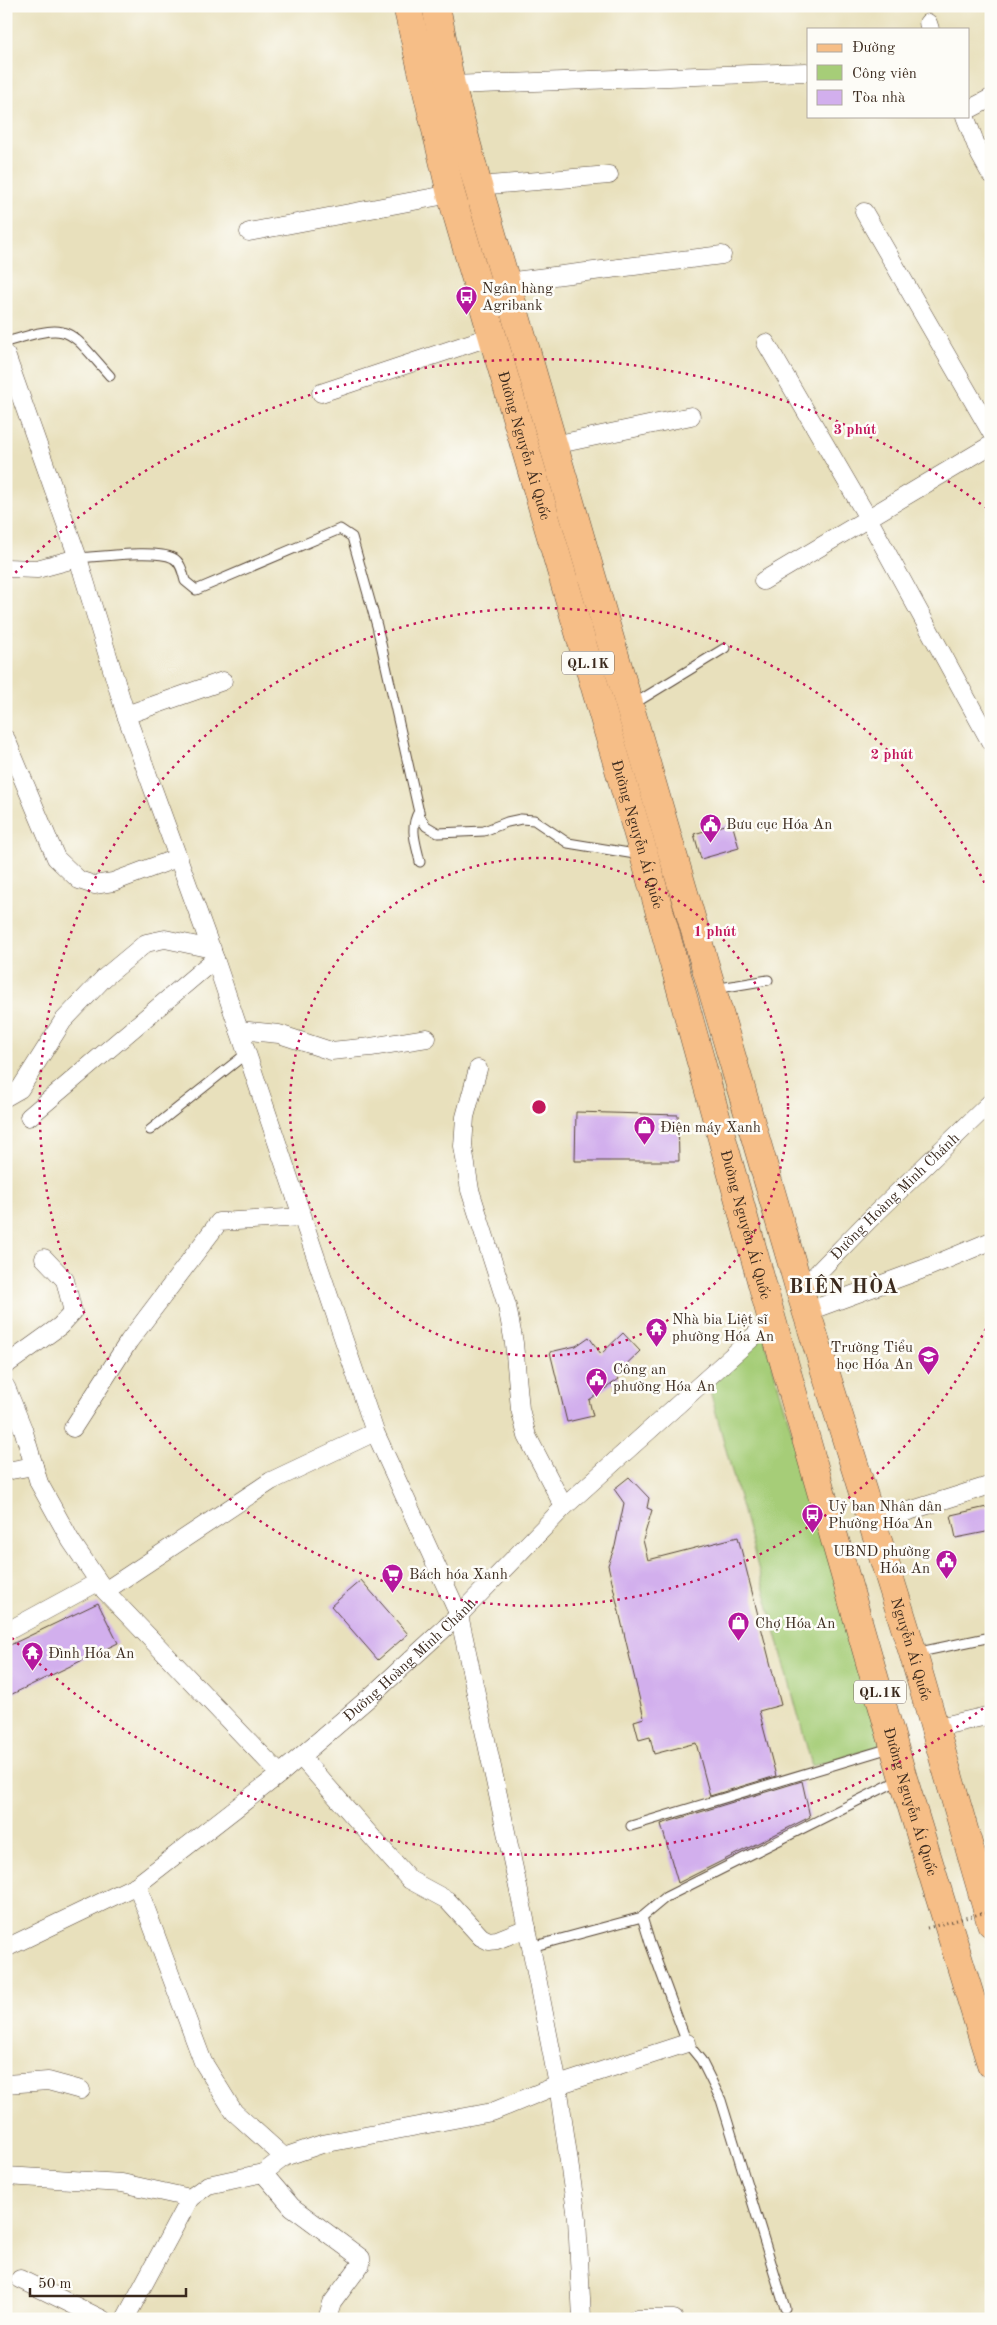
<svg xmlns="http://www.w3.org/2000/svg" width="997" height="2325" viewBox="0 0 997 2325" font-family="'Old Standard TT',serif">
<style>
.green{fill:#a6cd78;stroke:#707c4b}
.building{fill:#d2afed}
.lines{fill:none;stroke-linecap:round;stroke-linejoin:round}
.service-casing{stroke:#554536;stroke-width:11}
.minor-casing{stroke:#554536;stroke-width:19}
.primary-casing{stroke:#554536;stroke-width:29}
.service{stroke:#fff;stroke-width:9}
.minor{stroke:#fff;stroke-width:18}
.primary{stroke:#f6be87;stroke-width:28}
.path-bridge{stroke:#554536;stroke-width:3;stroke-dasharray:1 4;stroke-linecap:butt}
.ring{fill:none;stroke:#c2185b;stroke-width:2.5;stroke-dasharray:2.5 5}
.labels{text-anchor:middle;stroke-width:5;stroke-linejoin:round;paint-order:stroke}
.shield{fill:#fdfcf7;stroke:#75695f;stroke-width:1}
.shield-label{font-size:14px;font-weight:bold;fill:#3b2a1e}
.poi-label{font-size:15px;fill:#3b2a1e;stroke:#fdfcf7;text-anchor:start}
.street-label{font-size:15px;fill:#3b2a1e;stroke:#fdfcf7}
.district-label{font-size:20px;font-weight:bold;letter-spacing:1px;fill:#3b2a1e;stroke:#fdfcf7}
.centre{fill:#c2185b;stroke:#fdfcf7;stroke-width:2.5}
.ring-label{font-size:15px;text-anchor:middle;font-weight:bold;fill:#c2185b;stroke:#fdfcf7;stroke-width:5;stroke-linejoin:round;paint-order:stroke}
</style>
<rect width="100%" height="100%" fill="#fdfcf7"/>
<filter id="ink" filterUnits="userSpaceOnUse"><feTurbulence type="fractalNoise" baseFrequency=".02" numOctaves="2"/><feDisplacementMap in="SourceGraphic" scale="10" xChannelSelector="R" yChannelSelector="G"/><feConvolveMatrix kernelMatrix="1 2 1 2 8 2 1 2 1" color-interpolation-filters="sRGB"/></filter>
<filter id="wash" filterUnits="userSpaceOnUse"><feTurbulence type="fractalNoise" baseFrequency=".0096" numOctaves="4" result="noise"/><feDisplacementMap in="SourceGraphic" scale="20" xChannelSelector="R" yChannelSelector="G"/><feGaussianBlur stdDeviation="1.12" result="paint"/><feColorMatrix in="noise" values="0 0 0 0 0 0 0 0 0 0 0 0 0 0 0 0 0 1.4 0 .05"/><feComposite in="paint" operator="in"/></filter>
<g filter="url(#wash)">
<rect width="100%" height="100%" fill="#e8e0bc"/>
<polygon class="green" points="764,1336 883,1745 812,1766 709,1387"/>
<g id="blocks">
<g class="building">
<polygon points="732,823 739,848 701,859 694,834"/>
<polygon points="576,1112 678,1115 679,1161 575,1161"/>
<polygon points="623,1333 640,1351 616,1374 619,1379 589,1400 593,1416 567,1422 550,1352 576,1346 589,1337 601,1354"/>
<polygon points="629,1477 649,1498 647,1508 652,1510 643,1540 648,1560 738,1537 781,1705 759,1711 776,1776 710,1796 696,1743 654,1754 650,1737 639,1740 634,1721 644,1718 608,1565 615,1546 624,1503 614,1489"/>
<polygon points="991,1506 991,1531 956,1538 951,1515"/>
<polygon points="361,1580 408,1634 378,1660 331,1606"/>
<polygon points="98,1603 118,1643 6,1697 6,1647"/>
<polygon points="802,1781 810,1817 678,1883 661,1824"/>
</g>
</g>
</g>
<g filter="url(#ink)">
<use href="#blocks" fill-opacity="0" stroke="#554536" stroke-width="1"/>
<g class="lines">
<defs>
<g id="service">
<path d="M 6,342 C 72,322 66,327 110,376"/>
<path d="M 78,558 C 99,557 156,549 173,558 C 181,562 183,573 185,581 L 196,590 L 340,529 L 352,537 L 377,626 L 420,817 L 426,826 L 438,833 L 484,831 L 507,822 L 521,819 L 534,820 L 568,843 L 641,855"/>
<polyline points="632,705 725,648"/>
<path d="M 419,811 C 409,828 416,843 420,862"/>
<polyline points="714,989 768,980"/>
<polyline points="150,1130 247,1053"/>
<polyline points="915,1653 991,1637"/>
<polyline points="631,1826 890,1748"/>
<polyline points="642,1917 650,1943 687,2043 701,2060 721,2100 785,2308"/>
<polyline points="531,1947 642,1917 666,1897 901,1779"/>
</g>
<g id="minor">
<polyline points="928,23 930,29"/>
<polyline points="451,85 806,72"/>
<polyline points="968,110 991,98"/>
<polyline points="965,116 980,155 991,175"/>
<polyline points="478,186 609,175"/>
<polyline points="864,212 991,432"/>
<polyline points="249,232 451,194"/>
<polyline points="506,282 722,255"/>
<polyline points="766,343 868,518 991,743"/>
<polyline points="6,355 78,558 126,715 215,959 375,1432 459,1615 531,1947 558,2085 577,2218 582,2319"/>
<polyline points="321,393 492,336"/>
<polyline points="554,445 691,416"/>
<polyline points="6,568 37,569 78,558"/>
<polyline points="763,581 991,445"/>
<polyline points="126,715 223,681"/>
<polyline points="6,739 56,858 79,880 94,885 113,882 177,858"/>
<polyline points="239,1030 279,1034 331,1051 371,1047 427,1038"/>
<polyline points="478,1069 465,1117 463,1146 470,1190 507,1306 514,1343 520,1409 527,1436 564,1507"/>
<polyline points="6,1097 20,1089 63,1021 104,978 146,943 165,939 212,949"/>
<polyline points="29,1117 215,959"/>
<path id="s1" d="M 800,1291 L 869,1220 L 991,1102"/>
<polyline points="806,1312 926,1268 991,1241"/>
<polyline points="6,1365 60,1326 73,1312 65,1280 44,1258"/>
<polyline points="6,1387 23,1429 39,1483 71,1541 105,1591 280,1774"/>
<polyline points="73,1428 129,1341 219,1222 303,1217"/>
<polyline points="6,1471 34,1466"/>
<polyline points="871,1523 991,1485"/>
<polyline points="105,1591 271,1481 375,1432"/>
<polyline points="6,1632 98,1582"/>
<polyline points="934,1728 991,1715"/>
<polyline points="301,1757 410,1880 447,1900 481,1937 489,1941 497,1940 527,1928"/>
<polyline points="137,1885 203,2062 234,2112 284,2157"/>
<path id="s2" d="M 6,1948 L 137,1885 L 280,1774 L 371,1696 L 459,1615 L 564,1507 L 772,1320"/>
<polyline points="6,2084 48,2081 81,2090"/>
<polyline points="263,2173 292,2207 361,2258 361,2264 332,2303 327,2319"/>
<polyline points="6,2176 122,2183 190,2198 208,2185 263,2173 284,2157 322,2144 492,2112 558,2085 687,2043"/>
<polyline points="20,2279 102,2319"/>
<polyline points="125,2319 190,2198"/>
<polyline points="636,2319 674,2319"/>
</g>
<g id="primary">
<path id="s3" d="M 407,6 L 451,194 L 644,855 L 772,1320 L 903,1778 L 991,2064"/>
<path id="s4" d="M 436,6 L 451,85 L 478,186 L 800,1291 L 913,1653 L 991,1923"/>
</g>
</defs>
<use href="#service" class="service-casing"/>
<use href="#minor" class="minor-casing"/>
<use href="#primary" class="primary-casing"/>
<use href="#service" class="service"/>
<use href="#minor" class="minor"/>
<use href="#primary" class="primary"/>
<polyline class="path-bridge" points="927,1928 991,1911"/>
</g>
</g>
<g class="ring">
<circle cx="539" cy="1107" r="249"/>
<path d="M989 1322A499 499 0 1 1 989 892"/>
<path d="M989 1704A748 748 0 0 1 10 1636M10 578A748 748 0 0 1 989 510"/>
</g>
<defs>
<symbol id="bus-pin" viewBox="-11 -11 22 30"><path d="M0 17L-7.5 6A9.5 9.5 0 1 1 7.5 6Z" fill="#b5179e" stroke="#fdfcf7"/><path d="M-5-6H5V4H4V6H2V4H-2V6H-4V4H-5ZM-3.5-4V0h7V-4ZM-3.5 1.2v1.5H-2V1.2ZM2 1.2v1.5H3.5V1.2Z" fill="#fff"/></symbol>
<symbol id="civic-pin" viewBox="-11 -11 22 30"><path d="M0 17L-7.5 6A9.5 9.5 0 1 1 7.5 6Z" fill="#b5179e" stroke="#fdfcf7"/><path d="M-.6-6.5H3V-4.5H.6V-3L4-1V1h2V6H-6V1h2V-1L-.6-3ZM-1.2 2.5V6h2.4V2.5Z" fill="#fff"/></symbol>
<symbol id="shop-pin" viewBox="-11 -11 22 30"><path d="M0 17L-7.5 6A9.5 9.5 0 1 1 7.5 6Z" fill="#b5179e" stroke="#fdfcf7"/><path d="M-5-2.5h2.3a2.7 3.5 0 0 1 5.4 0H5L5.5 6h-11ZM-1.5-2.5h3a1.5 2.3 0 0 0-3 0Z" fill="#fff"/></symbol>
<symbol id="temple-pin" viewBox="-11 -11 22 30"><path d="M0 17L-7.5 6A9.5 9.5 0 1 1 7.5 6Z" fill="#b5179e" stroke="#fdfcf7"/><path d="M0-6L5-2H3V0L6.5 2.5H4V6H1.5V3h-3V6H-4V2.5H-6.5L-3 0V-2H-5Z" fill="#fff"/></symbol>
<symbol id="school-pin" viewBox="-11 -11 22 30"><path d="M0 17L-7.5 6A9.5 9.5 0 1 1 7.5 6Z" fill="#b5179e" stroke="#fdfcf7"/><path d="M0-5L7-2L0 1L-7-2ZM-4 1L0 2.5L4 1V4Q0 6-4 4Z" fill="#fff"/></symbol>
<symbol id="supermarket-pin" viewBox="-11 -11 22 30"><path d="M0 17L-7.5 6A9.5 9.5 0 1 1 7.5 6Z" fill="#b5179e" stroke="#fdfcf7"/><path d="M-6-5.5h2.5l.6 2H6L4.5 2H-2.5L-4.4-4H-6ZM-1.5 3.2a1.3 1.3 0 1 0 .1 0ZM3 3.2a1.3 1.3 0 1 0 .1 0Z" fill="#fff"/></symbol>
</defs>
<g fill-rule="evenodd">
<use href="#bus-pin" x="454" y="284" width="25" height="34"/>
<use href="#civic-pin" x="698" y="812" width="25" height="34"/>
<use href="#shop-pin" x="632" y="1114" width="25" height="34"/>
<use href="#temple-pin" x="644" y="1316" width="25" height="34"/>
<use href="#school-pin" x="916" y="1344" width="25" height="34"/>
<use href="#civic-pin" x="584" y="1366" width="25" height="34"/>
<use href="#bus-pin" x="800" y="1502" width="25" height="34"/>
<use href="#civic-pin" x="934" y="1548" width="25" height="34"/>
<use href="#supermarket-pin" x="380" y="1562" width="25" height="34"/>
<use href="#shop-pin" x="726" y="1610" width="25" height="34"/>
<use href="#temple-pin" x="20" y="1640" width="25" height="34"/>
</g>
<g class="labels">
<g class="shield">
<rect x="562" y="651.5" width="52" height="23" rx="4"/>
<rect x="854" y="1680.5" width="52" height="23" rx="4"/>
</g>
<g class="shield-label">
<text x="588" y="668">QL.1K</text>
<text x="880" y="1697">QL.1K</text>
</g>
<g class="poi-label">
<text x="482" y="293">Ngân hàng<tspan x="482" dy="17">Agribank</tspan></text>
<text x="726" y="829">Bưu cục Hóa An</text>
<text x="660" y="1132">Điện máy Xanh</text>
<text x="672" y="1324">Nhà bia Liệt sĩ<tspan x="672" dy="17">phường Hóa An</tspan></text>
<text x="913" y="1352" text-anchor="end">Trường Tiểu<tspan x="913" dy="17">học Hóa An</tspan></text>
<text x="613" y="1374">Công an<tspan x="613" dy="17">phường Hóa An</tspan></text>
<text x="828" y="1511">Uỷ ban Nhân dân<tspan x="828" dy="17">Phường Hóa An</tspan></text>
<text x="930" y="1556" text-anchor="end">UBND phường<tspan x="930" dy="17">Hóa An</tspan></text>
<text x="409" y="1579">Bách hóa Xanh</text>
<text x="755" y="1628">Chợ Hóa An</text>
<text x="48" y="1658">Đình Hóa An</text>
</g>
<g class="street-label">
<text dy="5" stroke="none"><textPath href="#s3" startOffset="455">Đường Nguyễn Ái Quốc</textPath></text>
<text dy="5" stroke="none"><textPath href="#s3" startOffset="860">Đường Nguyễn Ái Quốc</textPath></text>
<text dy="5" stroke="none"><textPath href="#s1" startOffset="134">Đường Hoàng Minh Chánh</textPath></text>
<text dy="5" stroke="none"><textPath href="#s3" startOffset="1265">Đường Nguyễn Ái Quốc</textPath></text>
<text dy="5" stroke="none"><textPath href="#s4" startOffset="1711">Nguyễn Ái Quốc</textPath></text>
<text dy="5" stroke="none"><textPath href="#s2" startOffset="499">Đường Hoàng Minh Chánh</textPath></text>
<text dy="5" stroke="none"><textPath href="#s3" startOffset="1865">Đường Nguyễn Ái Quốc</textPath></text>
</g>
<g class="district-label">
<text x="844" y="1293">BIÊN HÒA</text>
</g>
</g>
<circle cx="539" cy="1107" r="8" class="centre"/>
<g class="ring-label">
<text x="855" y="434">3 phút</text>
<text x="892" y="759">2 phút</text>
<text x="715" y="936">1 phút</text>
</g>
<rect width="997" height="2325" fill="none" stroke="#fdfcf7" stroke-width="25"/>
<rect x="807" y="28" width="162" height="90" fill="#fdfcf7" stroke="#afa8a0"/>
<rect x="817" y="44" width="25" height="8" fill="#f6be87" stroke="#afa8a0"/>
<text x="852" y="52" font-size="15" fill="#3b2a1e">Đường</text>
<rect x="817" y="65" width="25" height="15" fill="#a6cd78" stroke="#afa8a0"/>
<text x="852" y="78" font-size="15" fill="#3b2a1e">Công viên</text>
<rect x="817" y="90" width="25" height="15" fill="#d2afed" stroke="#afa8a0"/>
<text x="852" y="102" font-size="15" fill="#3b2a1e">Tòa nhà</text>
<path d="M30 2288v8h156v-8" fill="none" stroke="#3b2a1e" stroke-width="2.5"/>
<text x="38" y="2288" font-size="15" fill="#3b2a1e" stroke="#fdfcf7" stroke-width="4" paint-order="stroke">50 m</text>
</svg>
